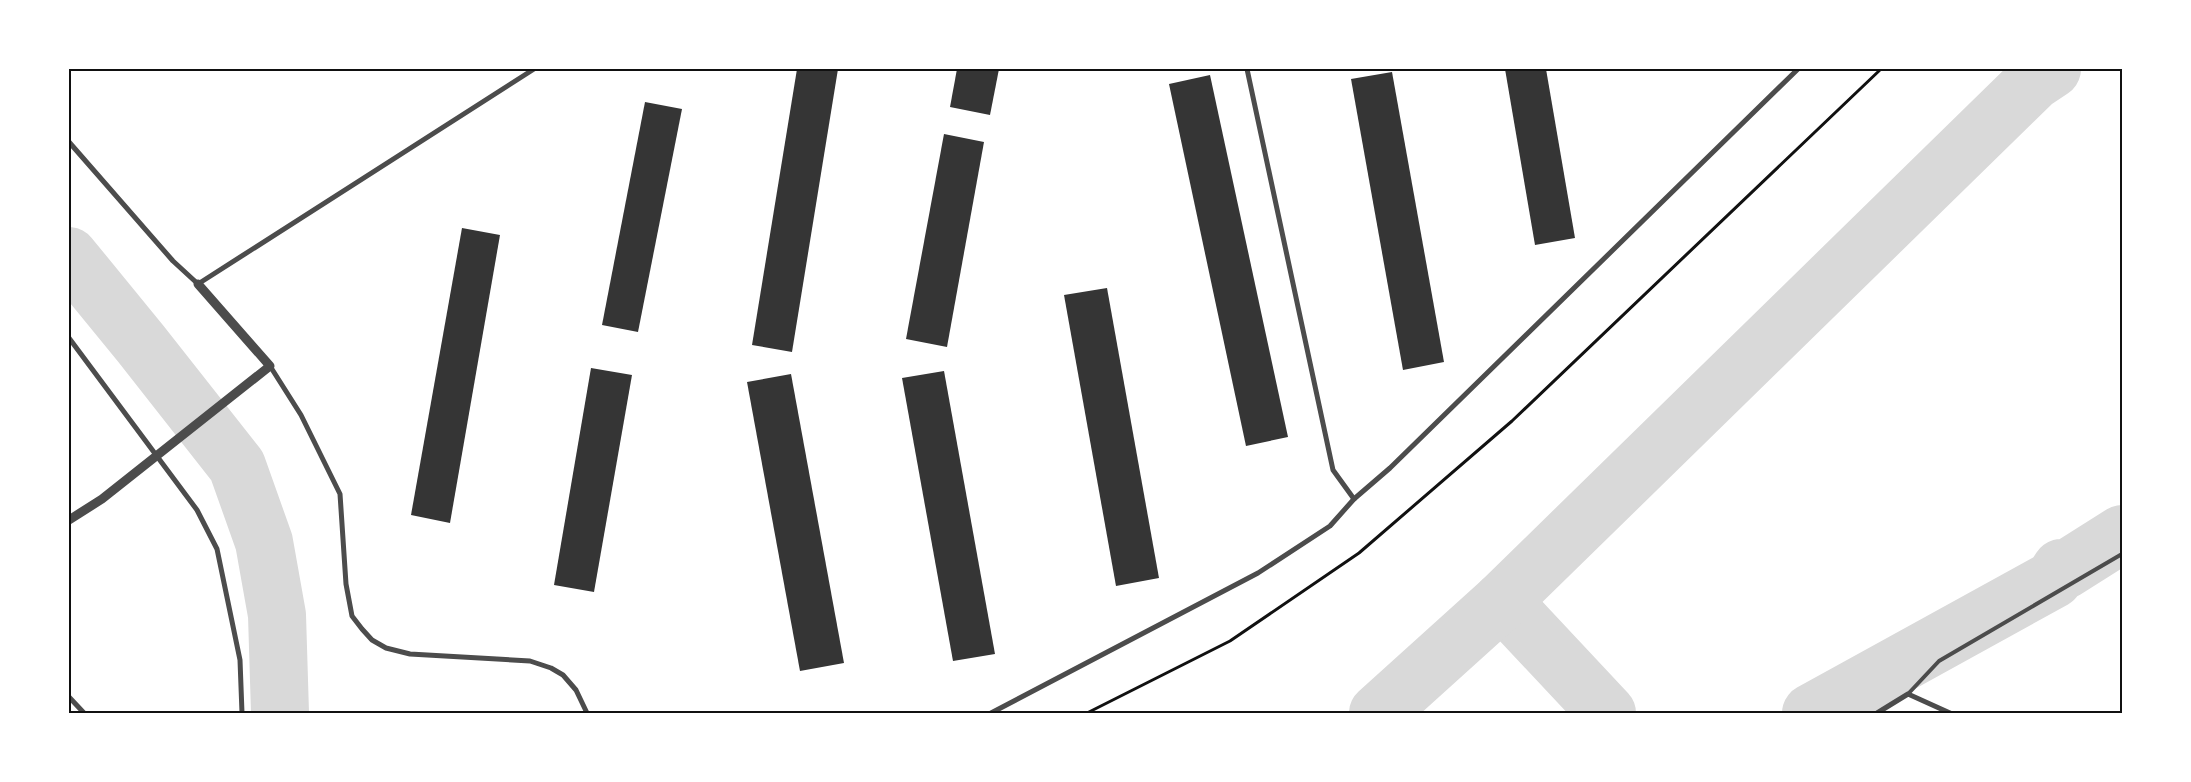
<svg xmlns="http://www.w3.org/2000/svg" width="2191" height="782" viewBox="0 0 2191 782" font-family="'Nunito Sans',sans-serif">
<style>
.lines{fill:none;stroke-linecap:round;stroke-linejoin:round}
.river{stroke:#d9d9d9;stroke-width:58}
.building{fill:#353535}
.path{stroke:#111;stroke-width:3}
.service{stroke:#4c4c4c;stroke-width:4}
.minor{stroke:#4c4c4c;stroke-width:5}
.tertiary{stroke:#4c4c4c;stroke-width:9}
.neatline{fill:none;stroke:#111;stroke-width:2}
</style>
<rect width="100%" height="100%" fill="#fff"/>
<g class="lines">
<g class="river">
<polyline points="69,256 141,344 237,466 264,542 277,615 280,713"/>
<polyline points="1502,601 1607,713"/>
<polyline points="1378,713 1502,601 2034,81 2052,69"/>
<polyline points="1811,713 2054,579 2061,568 2065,570 2122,534"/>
</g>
</g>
<g class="building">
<polygon points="797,69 838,69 792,352 752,345"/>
<polygon points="957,69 999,69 990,115 950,107"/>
<polygon points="1505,69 1546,69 1575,238 1535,245"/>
<polygon points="1392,72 1444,362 1403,370 1351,79"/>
<polygon points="1210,75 1288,437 1246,446 1169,84"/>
<polygon points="645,102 682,109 638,332 602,325"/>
<polygon points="944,134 984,142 947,347 906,339"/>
<polygon points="462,228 500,235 450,523 411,515"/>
<polygon points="1107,288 1159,578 1116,586 1064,295"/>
<polygon points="591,368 632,375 594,592 554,585"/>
<polygon points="944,371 995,654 953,661 902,378"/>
<polygon points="791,374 844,663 800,671 747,382"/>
</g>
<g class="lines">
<polyline class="path" points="1087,713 1230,641 1359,553 1512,421 1881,69"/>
<polyline class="service" points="1908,694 1939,661 2122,554"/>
<g class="minor">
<polyline points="1247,69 1333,470 1354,499"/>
<polyline points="69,142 173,261 198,284 534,69"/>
<polyline points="69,338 197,510 217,549 240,660 242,713"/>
<polyline points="270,366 301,415 340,494 346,584 352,616 362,629 372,640 386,648 410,654 530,661 551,668 563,675 576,690 587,713"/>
<polyline points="69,697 84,713"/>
<polyline points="991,713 1258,573 1330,526 1354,499 1390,468 1798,69"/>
<polyline points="1877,713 1908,694 1950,713"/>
</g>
<polyline class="tertiary" points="69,520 102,499 270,366 198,284"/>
</g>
<rect width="2191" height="782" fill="none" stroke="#ffffff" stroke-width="140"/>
<rect x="70" y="70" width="2051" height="642" class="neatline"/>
</svg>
